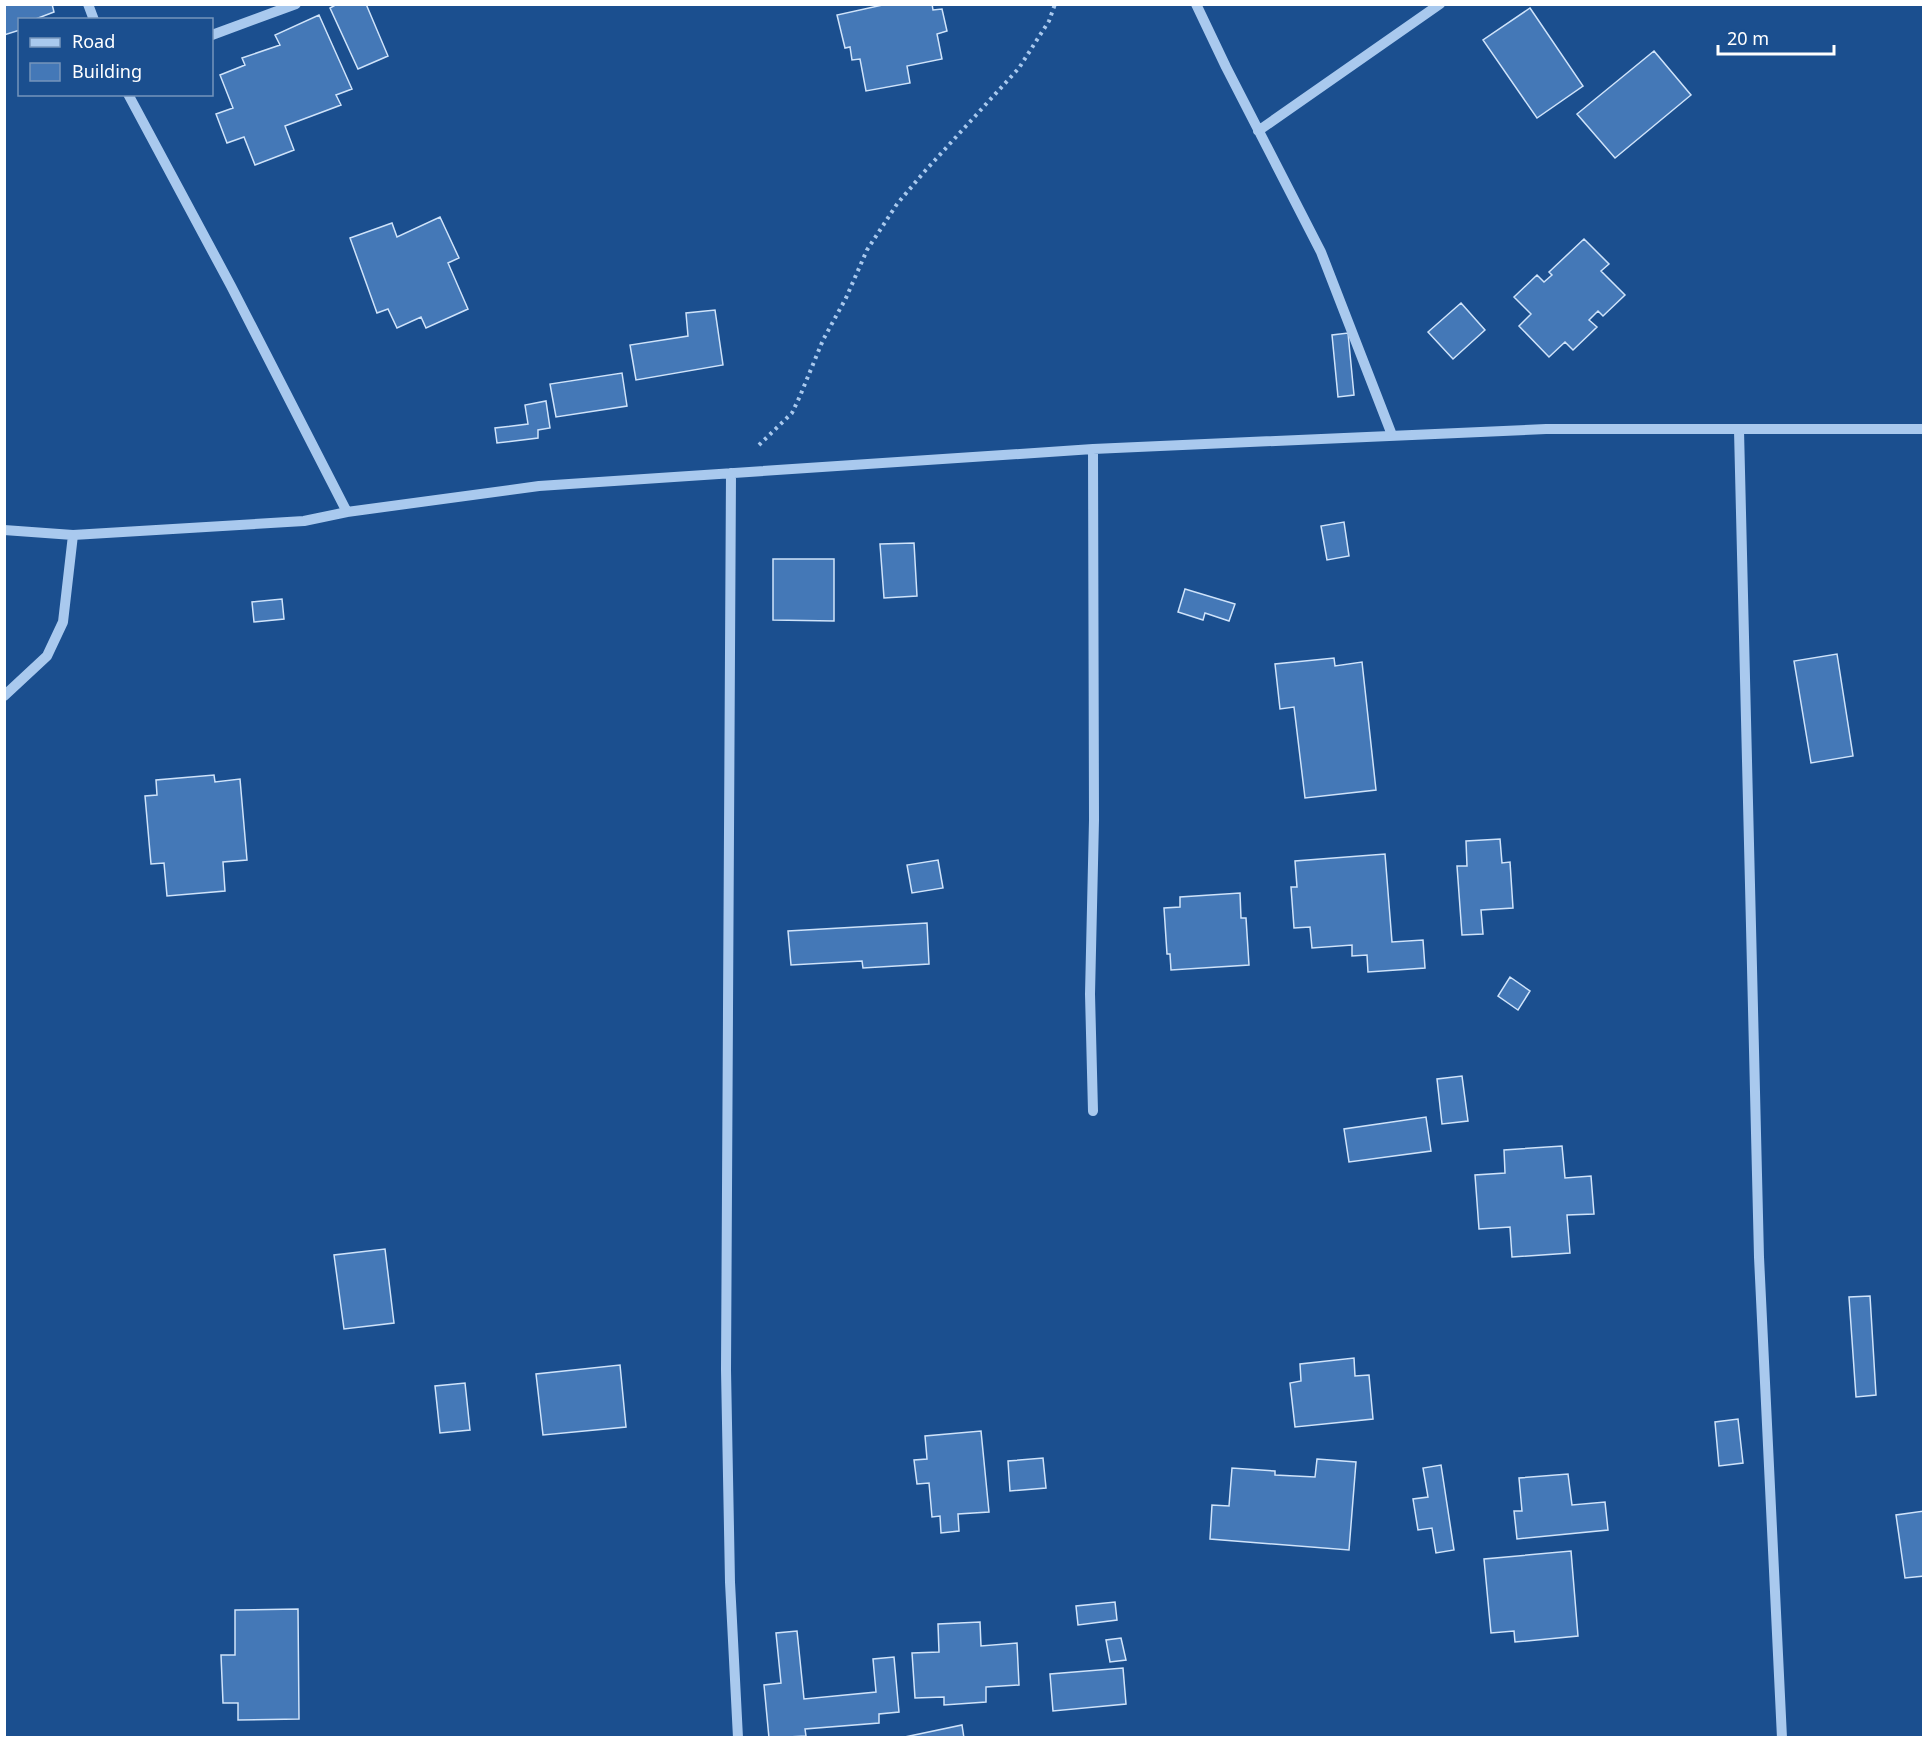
<svg xmlns="http://www.w3.org/2000/svg" width="1928" height="1742" font-family="'Noto Sans',sans-serif">
<rect width="100%" height="100%" fill="#1b4f8f"/>
<path fill="#4478b7" stroke="#cfe3fa" stroke-width="1.5" d="M4,4H52L54,12L33,20H20V30L4,35Z
M337,4H366L388,56L358,69L330,8Z
M887,4H932L933,10L942,9L947,31L937,34L942,59L907,66L910,83L866,91L860,59L852,60L850,47L845,48L837,15Z
M1530,8L1583,86L1537,118L1483,40Z
M319,15L352,89L336,95L341,105L285,126L294,150L255,165L244,137L227,143L216,114L233,108L220,75L245,65L242,58L280,45L275,35Z
M1654,51L1691,95L1615,158L1577,114Z
M440,217L459,258L448,263L468,309L426,328L421,317L397,328L388,309L377,313L350,238L392,223L397,237Z
M1584,239L1609,264L1601,271L1625,295L1603,316L1598,311L1589,320L1597,327L1573,350L1565,342L1549,357L1519,326L1531,314L1514,297L1537,275L1544,282L1552,275L1549,272Z
M1461,303L1485,330L1453,359L1428,332Z
M715,310L723,365L636,380L630,345L688,336L686,313Z
M1348,333L1354,395L1338,397L1332,335Z
M622,373L627,406L556,417L550,384Z
M546,401L550,428L538,430V438L497,443L495,428L528,424L525,405Z
M1344,522L1349,556L1327,560L1321,526Z
M914,543L917,596L884,598L880,544Z
M773,559H834V621L773,620Z
M1185,589L1235,604L1229,621L1205,613L1203,620L1178,612Z
M282,599L284,619L254,622L252,602Z
M1837,654L1853,756L1811,763L1794,661Z
M1334,658L1335,666L1362,662L1376,790L1305,798L1294,707L1280,709L1275,664Z
M214,775L215,782L240,779L247,860L223,862L225,891L167,896L164,863L151,864L145,796L157,795L156,780Z
M1500,839L1502,863L1510,862L1513,908L1481,910L1483,934L1462,935L1457,866H1467L1466,841Z
M1385,854L1392,942L1423,940L1425,968L1368,972L1367,955L1352,956V945L1312,948L1310,927L1294,928L1291,887H1297L1295,861Z
M938,860L943,888L912,893L907,865Z
M1240,893L1241,918H1246L1249,965L1171,970L1170,954H1167L1164,908L1180,907V897Z
M927,923L929,964L863,968L862,961L791,965L788,931Z
M1510,977L1530,991L1518,1010L1498,996Z
M1462,1076L1468,1121L1442,1124L1437,1079Z
M1426,1117L1431,1151L1349,1162L1344,1129Z
M1562,1146L1565,1178L1591,1176L1594,1214L1567,1215L1570,1253L1512,1257L1510,1227L1479,1229L1475,1175L1505,1173L1504,1150Z
M385,1249L394,1323L344,1329L334,1255Z
M1870,1296L1876,1395L1856,1397L1849,1297Z
M1354,1358L1355,1376L1369,1375L1373,1419L1295,1427L1290,1383L1301,1381L1300,1364Z
M620,1365L626,1427L543,1435L536,1374Z
M465,1383L470,1430L440,1433L435,1386Z
M1738,1419L1743,1463L1719,1466L1715,1422Z
M981,1431L989,1512L958,1514L959,1531L941,1533L940,1516L932,1517L929,1483L917,1484L914,1460L927,1459L925,1436Z
M1043,1458L1046,1488L1010,1491L1008,1461Z
M1317,1459L1356,1462L1349,1550L1210,1539L1212,1505L1229,1506L1232,1468L1275,1471V1475L1315,1477Z
M1441,1465L1454,1550L1436,1553L1432,1528L1418,1530L1413,1499L1428,1497L1423,1468Z
M1568,1474L1572,1505L1605,1502L1608,1530L1517,1539L1514,1511H1522L1519,1478Z
M1924,1511V1576L1905,1578L1896,1515Z
M1571,1551L1578,1636L1515,1642L1514,1631L1491,1633L1484,1559Z
M1115,1602L1117,1620L1078,1625L1076,1606Z
M298,1609L299,1719L238,1720V1703H223L221,1655H235V1610Z
M980,1622L981,1646L1017,1643L1019,1685L986,1687V1702L944,1705V1697L915,1698L912,1653L939,1652L938,1624Z
M797,1631L804,1699L876,1692L873,1659L894,1657L899,1712L879,1714V1723L805,1729L806,1736L769,1738L764,1685L781,1683L776,1633Z
M1121,1638L1126,1660L1110,1662L1106,1640Z
M1123,1668L1126,1704L1053,1711L1050,1674Z
M962,1725L964,1738H900Z"/>
<g fill="none" stroke-linecap="round" stroke-linejoin="round">
<path stroke="#a9c9ee" stroke-width="4" stroke-dasharray="3 4.5" stroke-linecap="butt" d="M759,445L792,413L800,396L823,340L846,298L867,250L897,204L925,171L1019,68L1049,21L1055,4"/>
<path stroke="#a9c9ee" stroke-width="10" d="M88,4L94,20
M1196,4L1226,67L1321,252L1392,435
M212,35L296,4
M128,94L231,286L347,512
M1258,131L1440,4
M1739,430L1759,1257L1782,1738
M1093,449L1094,820L1090,994L1093,1111
M731,473L726,1370L730,1582L738,1738
M4,530L73,535L304,521L347,512L539,486L1093,449L1546,429H1924
M4,696L47,656L63,622L73,535"/>
</g>
<rect width="1928" height="1742" fill="none" stroke="#ffffff" stroke-width="12"/>
<rect x="18" y="18" width="195" height="78" fill="#1b4f8f" stroke="#7695bc" stroke-width="1.5"/>
<rect x="30" y="38" width="30" height="9" fill="#a9c9ee" stroke="#7695bc" stroke-width="1.5"/>
<text x="72" y="48" font-size="18" fill="#ffffff">Road</text>
<rect x="30" y="63" width="30" height="18" fill="#4478b7" stroke="#7695bc" stroke-width="1.5"/>
<text x="72" y="78" font-size="18" fill="#ffffff">Building</text>
<path d="M1718 45v9h116v-9" fill="none" stroke="#ffffff" stroke-width="3"/>
<text x="1727" y="45" font-size="18" fill="#ffffff" stroke="#1b4f8f" stroke-width="4.5" paint-order="stroke">20 m</text>
</svg>
